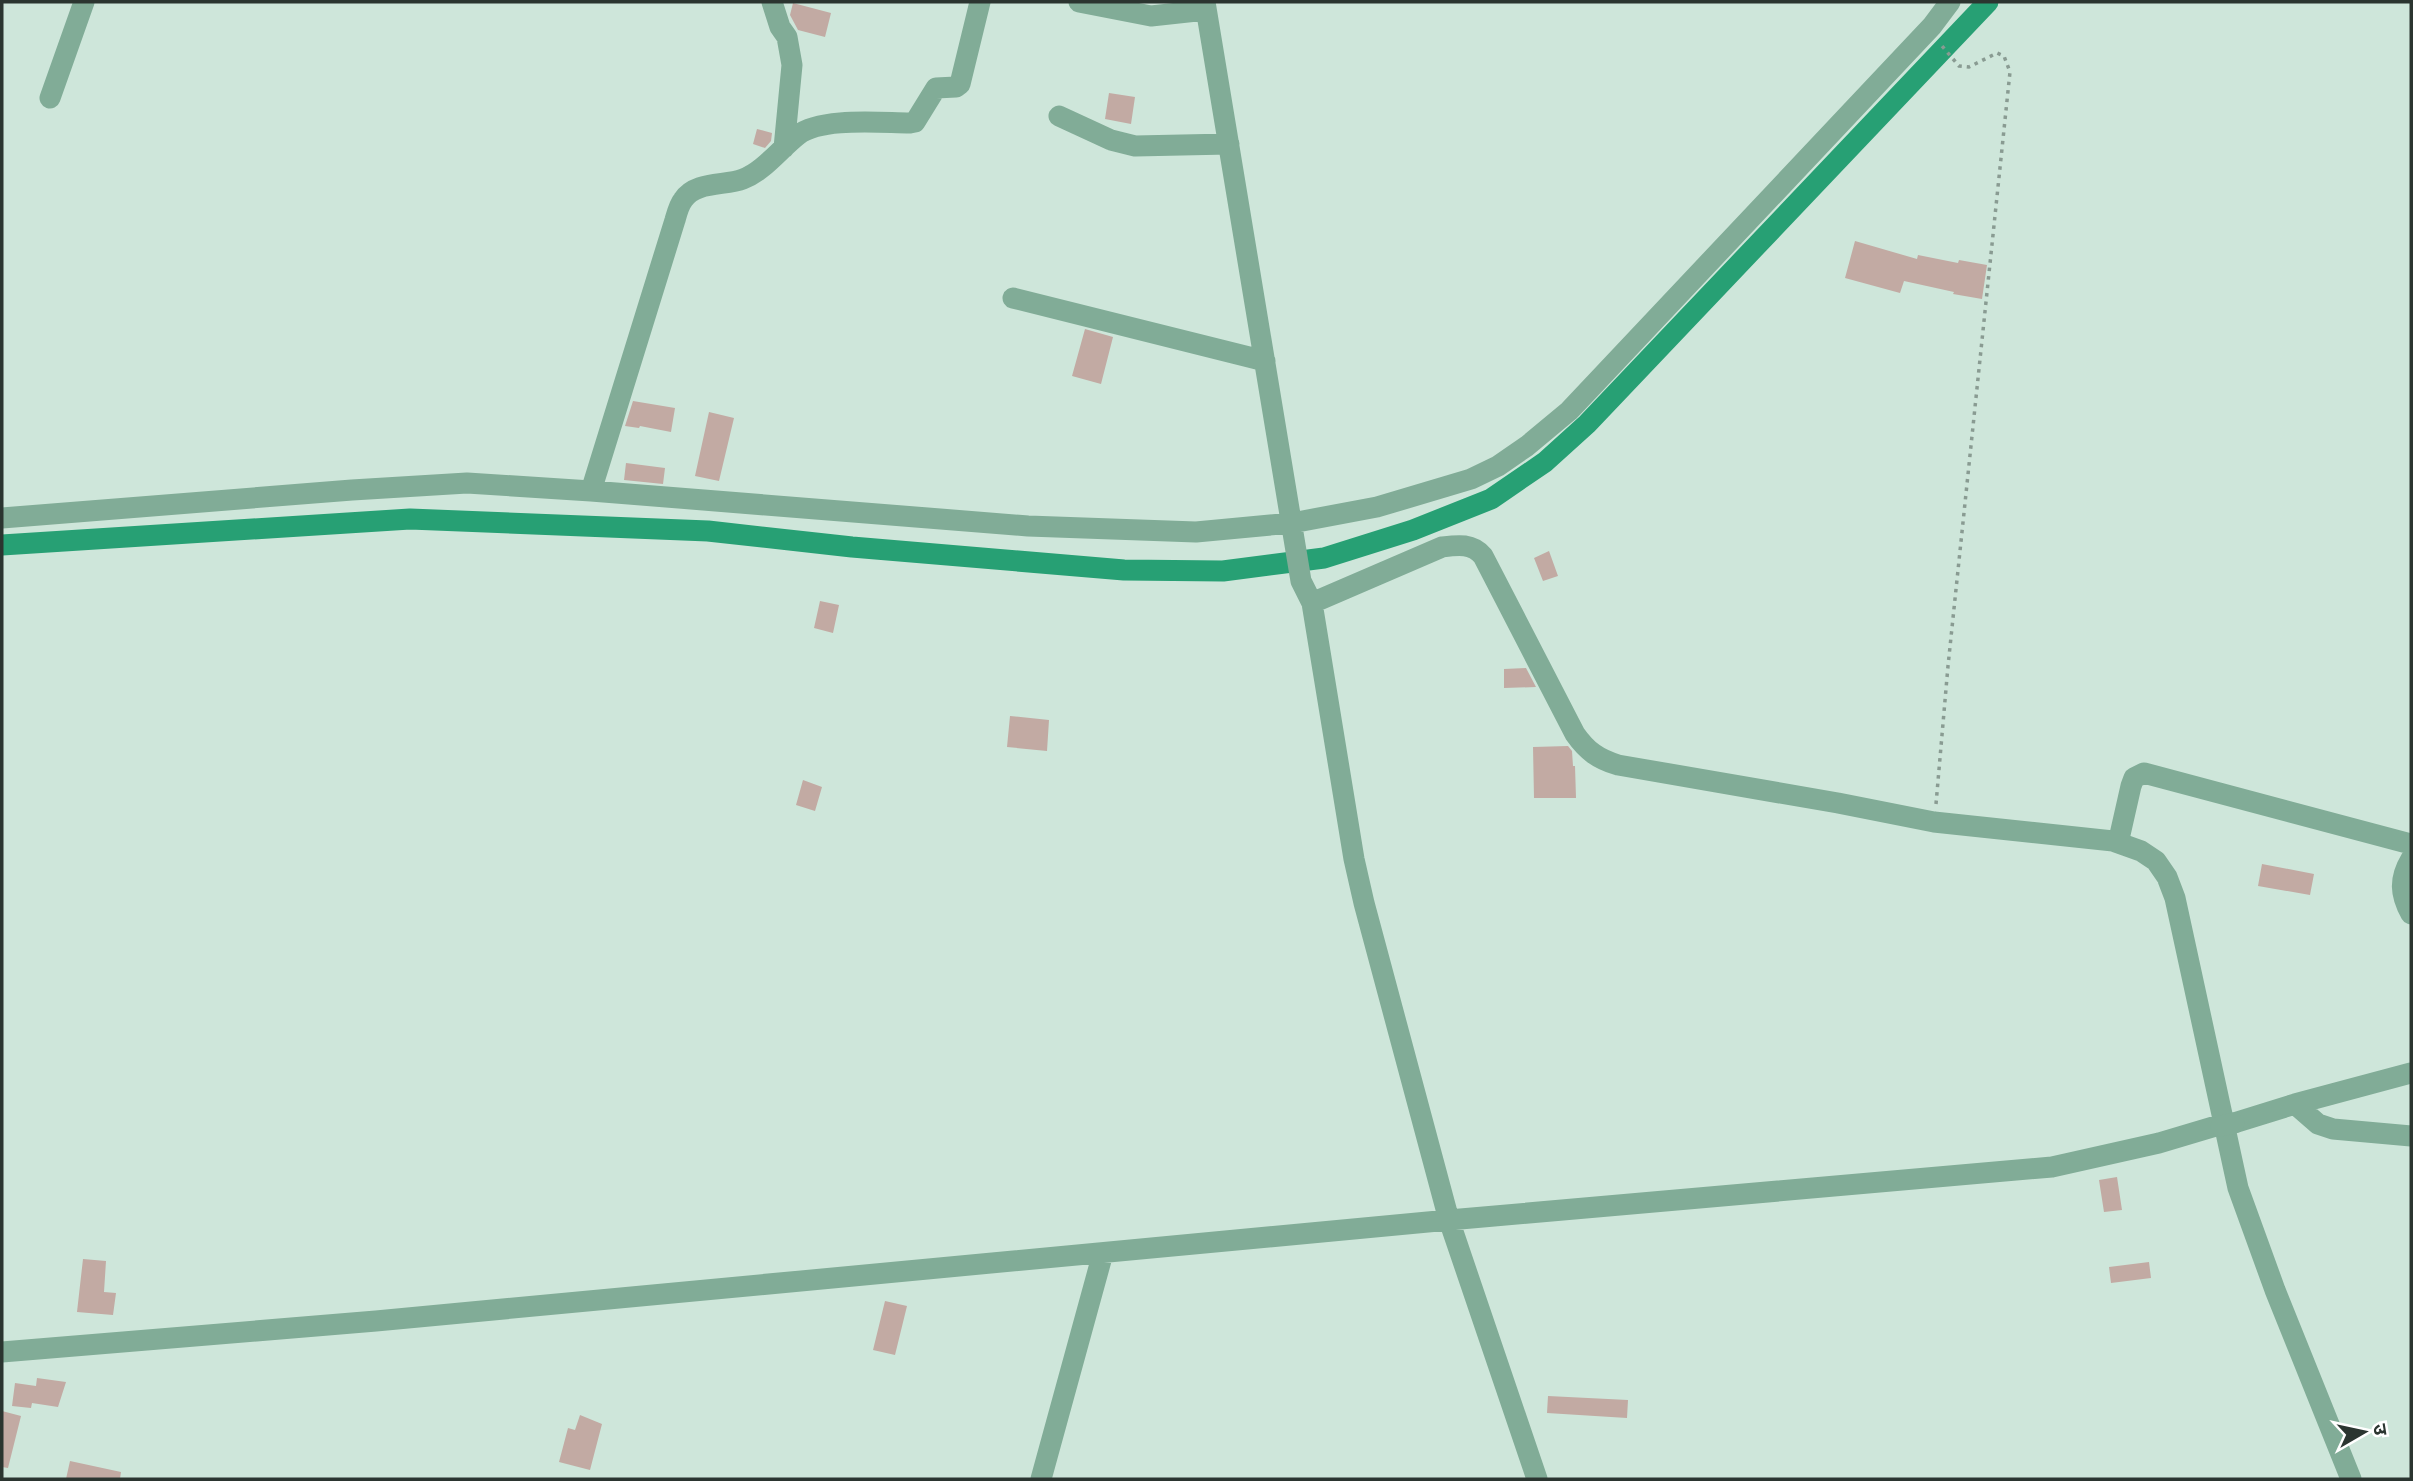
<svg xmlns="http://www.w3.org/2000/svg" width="2413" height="1481" font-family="Merriweather,'Noto Sans Devanagari',serif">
<rect width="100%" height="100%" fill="#cee6da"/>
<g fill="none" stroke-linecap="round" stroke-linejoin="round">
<path stroke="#27a074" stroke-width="21" d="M2,545L410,519L708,531L852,547L1124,570L1223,571L1324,558L1413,530L1491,499L1545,462L1587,424L1988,2"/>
</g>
<path fill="#c2aaa3" d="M793,3L831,13L825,37L798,30L790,15Z
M1109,93L1135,97L1131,124L1105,119Z
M757,129L772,133L771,141L765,148L753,144Z
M1855,241L1917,259L1918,255L1958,263L1959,260L1987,265L1982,299L1953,294L1954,292L1904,281L1900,293L1845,278Z
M1085,329L1113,337L1101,384L1072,376Z
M633,401L675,408L671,432L640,426L639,428L625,426Z
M709,412L734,418L719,481L695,476Z
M626,463L665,468L663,484L624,480Z
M1549,551L1558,576L1543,581L1534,558Z
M820,601L839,605L833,633L814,628Z
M1526,668L1536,687L1504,688V669Z
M1010,716L1049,720L1047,751L1007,747Z
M1568,746L1572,751L1573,766H1575L1576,798H1534L1533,747Z
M803,780L822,787L815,811L796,805Z
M2262,864L2314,874L2310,895L2258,886Z
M2117,1177L2122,1210L2104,1212L2099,1180Z
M83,1259L106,1261L104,1292L116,1293L113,1315L77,1312Z
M2149,1262L2151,1278L2111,1283L2109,1267Z
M885,1301L907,1306L895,1355L873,1350Z
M37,1378L66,1382L58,1407L32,1403L31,1408L12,1406L15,1383L36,1386Z
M1548,1396L1628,1400L1627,1418L1547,1413Z
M2,1411L21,1416L8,1468L2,1467Z
M580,1415L602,1424L590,1470L559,1462L568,1428L575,1430Z
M70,1461L121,1472L120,1479H66Z"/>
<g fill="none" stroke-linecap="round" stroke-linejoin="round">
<path stroke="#899b92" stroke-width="3.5" stroke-dasharray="3.5 5" stroke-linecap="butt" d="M1936,804L1948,666L2010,72L2004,56L1997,53L1969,67L1959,66L1942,46"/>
<path stroke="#81ac97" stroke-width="21" d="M772,2L780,27L787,37L792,65L784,148
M1079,2L1151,16L1206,10
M1205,2L1301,581L1312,603L1354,859L1364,903L1449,1220L1537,1479
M50,98L84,2
M1059,116L1111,140L1135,146L1229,144
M1013,298L1265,361
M591,491L675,220C677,213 679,205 683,200C695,181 725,186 743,179C764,171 780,149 798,135C821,117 881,123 910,123L915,122L936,88L956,87L960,84L980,2
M2,518L352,490L467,483L591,491L1028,526L1196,532L1292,523L1377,507L1471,479L1498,466L1527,446L1569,411L1932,26L1950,2
M1312,603L1442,547C1458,545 1472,543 1483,556L1575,734C1587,751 1598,759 1618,765L1838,803L1934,822L2113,841L2141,851L2156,861L2167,877L2175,898L2238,1188L2275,1290L2351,1479
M2124,845L2119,839L2131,786L2134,778L2144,773L2411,844
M2411,859C2399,879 2400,894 2411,914
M2295,1104L2318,1124L2333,1129L2411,1136
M2234,1123L2295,1104L2411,1073
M2,1352L376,1321L1449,1220L2052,1167L2159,1143L2226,1123L2221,1126
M1041,1479L1103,1253"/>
<path stroke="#81ac97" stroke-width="21" d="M2221,1126L2234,1123"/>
</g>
<rect width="2413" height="1481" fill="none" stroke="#2b3530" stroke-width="7"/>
<g transform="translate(2364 1432) rotate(81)" stroke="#ffffff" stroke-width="5" paint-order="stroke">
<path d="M0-5L12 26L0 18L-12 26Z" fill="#2b3530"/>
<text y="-10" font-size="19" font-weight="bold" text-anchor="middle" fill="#2b3530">उ</text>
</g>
</svg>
